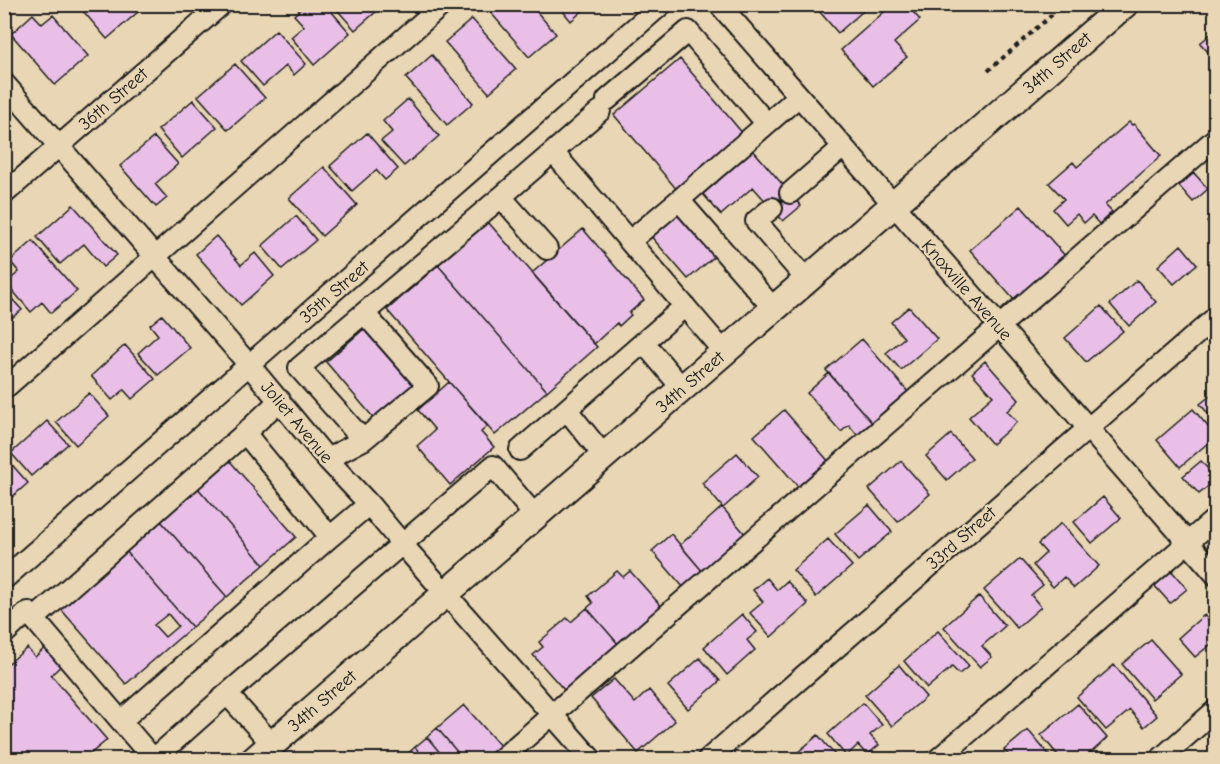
<svg xmlns="http://www.w3.org/2000/svg" width="1220" height="764" font-family="'Comic Neue',sans-serif">
<rect width="100%" height="100%" fill="#e9d6b4"/>
<filter id="ink" filterUnits="userSpaceOnUse"><feTurbulence type="fractalNoise" baseFrequency=".0167" numOctaves="2"/><feDisplacementMap in="SourceGraphic" scale="12" xChannelSelector="R" yChannelSelector="G"/><feConvolveMatrix kernelMatrix="1 2 1 2 8 2 1 2 1" color-interpolation-filters="sRGB"/></filter>
<g filter="url(#ink)">
<path fill="#e9bfe7" stroke="#1c1c1c" stroke-width="1.5" fill-rule="evenodd" d="M77,4H147L107,39Z
M306,4H325L350,33L314,65L291,37L304,26L294,15Z
M332,4H385L355,30Z
M487,4H530L556,34L529,57L485,6Z
M557,4H590L571,21Z
M827,4H871L838,33L819,11Z
M893,4H906L920,20L894,43L907,57L873,86L841,50Z
M941,4H959L949,13Z
M33,14L42,24L53,15L88,56L55,85L11,34Z
M472,19L516,69L489,93L445,42Z
M276,30L306,64L294,75L286,66L263,86L241,61Z
M1216,30V61L1200,43Z
M432,55L473,103L447,125L406,78Z
M680,59L744,135L678,191L614,115Z
M235,64L265,98L228,130L198,96Z
M408,99L439,136L404,166L381,141L392,132L383,121Z
M193,100L217,127L182,158L158,130Z
M1129,122L1132,125L1134,124L1161,156L1105,205L1112,212L1099,224L1092,216L1084,223L1077,214L1066,224L1053,209L1064,199L1049,183L1073,162L1077,167Z
M367,133L398,169L385,180L376,170L352,191L330,166Z
M154,137L178,164L155,184L167,198L156,207L120,166Z
M753,150L801,206L783,221L753,187L721,215L703,194Z
M324,167L357,205L322,236L289,198Z
M1194,173L1208,189L1193,202L1179,186Z
M73,205L117,255L103,267L84,244L60,264L37,237Z
M1021,206L1067,258L1016,302L970,250Z
M675,211L715,256L688,279L649,234Z
M1216,214V231L1207,222Z
M296,216L316,240L282,269L262,246Z
M488,222L597,347L547,391L438,265Z
M583,229L644,300L629,313L631,315L619,326L617,323L594,344L532,273Z
M216,236L241,265L255,253L274,276L241,305L196,254Z
M33,241L77,291L51,313L42,302L31,312L6,283L19,272L10,261Z
M1181,245L1197,264L1174,284L1158,266Z
M438,265L547,391L495,435L387,310Z
M1137,280L1156,302L1129,326L1110,304Z
M4,290L22,310L4,324Z
M1101,306L1123,331L1086,362L1065,338Z
M909,307L937,339L901,370L886,353L904,338L891,322Z
M162,315L190,348L158,375L138,353L158,335L150,325Z
M365,328L418,389L378,423L326,362Z
M862,339L909,393L873,424L826,370Z
M125,345L155,379L132,399L124,390L112,400L91,376Z
M985,361L1019,400L1007,411L1017,422L992,444L969,417L993,396L972,373Z
M829,373L873,424L858,436L849,425L841,432L807,393Z
M449,382L488,426L481,432L494,447L450,485L417,446L435,430L418,410Z
M1216,391V423L1200,404Z
M89,393L109,416L76,445L56,422Z
M1193,409L1216,436L1180,467L1157,440Z
M784,410L830,463L800,489L754,436Z
M47,421L68,444L31,476L11,453Z
M951,434L972,458L947,480L926,456Z
M737,453L758,477L723,508L702,483Z
M7,459L28,483L4,504V461Z
M229,460L296,537L264,565L197,487Z
M901,461L930,494L898,522L869,489Z
M1201,461L1216,478V480L1199,494L1183,476Z
M197,487L264,565L227,597L160,520Z
M1103,497L1121,518L1092,543L1074,522Z
M869,505L892,532L858,561L835,534Z
M722,507L746,535L703,572L680,545Z
M160,520L227,597L192,627L125,550Z
M1061,523L1099,566L1074,588L1064,577L1053,587L1033,565L1046,553L1038,544Z
M671,534L703,572L684,588L652,551Z
M828,539L852,566L816,597L793,570Z
M125,550L192,627L126,684L59,607ZM168,614L178,626L165,637L154,625Z
M1020,559L1043,585L1031,595L1041,607L1017,628L984,590Z
M1170,569L1187,589L1170,603L1153,584Z
M617,571L623,577L630,571L662,607L619,645L587,608L593,603L588,596Z
M767,578L777,590L787,581L808,604L771,637L750,613L763,602L753,590Z
M979,596L1005,626L982,646L992,657L980,667L944,627Z
M587,608L619,645L565,691L533,655L543,647L539,642L567,618L571,622Z
M742,614L757,632L747,640L755,650L727,675L704,647Z
M1204,615L1216,628V640L1195,657L1178,638Z
M938,631L969,666L959,674L952,667L927,688L904,661Z
M1151,640L1181,674L1152,699L1122,664Z
M47,646L63,664L51,675L107,740L89,755L91,758L90,760H4V667L27,648L35,657Z
M700,658L720,681L688,709L668,686Z
M899,665L926,697L892,726L865,695Z
M1114,665L1157,716L1144,727L1130,710L1106,730L1077,697Z
M614,679L635,703L649,690L675,721L638,753L591,698Z
M863,703L882,725L870,735L879,745L867,755L858,745L846,756L828,734Z
M1078,704L1107,738L1083,760H1062L1041,735Z
M464,705L502,748L489,760H464L437,728Z
M437,728L464,760H446L427,737Z
M1028,730L1053,760H1013L1004,750Z
M818,735L839,760H789Z
M427,737L446,760H426L415,747Z
M415,747L426,760H401Z"/>
<g fill="none" stroke-linecap="round" stroke-linejoin="round">
<defs>
<path id="minor" d="M719,4L1216,575
M4,83L250,366L327,459L369,504L403,545L592,760
M607,100L688,31L767,124
M553,152L600,111
M790,193L843,147
M4,194L222,4
M679,200L799,96
M772,208L756,221L807,280
M630,241L679,200L774,309
M547,249L501,197L553,152L724,352
M644,343L682,388
M4,389L443,4
M280,400L245,433L330,537L369,504
M567,410L604,456
M363,440L299,368L501,197
M520,450L685,306
M327,459L363,440L428,386L364,313
M4,579L662,4
M34,619L245,433
M4,634L28,612L154,760
M227,694L272,744
M121,721L330,537
M154,759L227,694L493,466L535,516
M500,760L1216,138
M707,760L1216,317
M937,760L1216,518
M1159,760L1216,710"/>
<path id="major" d="M254,760L1125,4"/>
</defs>
<use href="#minor" stroke="#1c1c1c" stroke-width="24"/>
<use href="#major" stroke="#1c1c1c" stroke-width="30"/>
<path stroke="#1c1c1c" stroke-width="4" stroke-dasharray="4.5 4.5" stroke-linecap="butt" d="M988,71L1064,4"/>
<use href="#minor" stroke="#e9d6b4" stroke-width="20"/>
<use href="#major" stroke="#e9d6b4" stroke-width="26"/>
</g>
</g>
<g text-anchor="middle" stroke-width="5" stroke-linejoin="round" paint-order="stroke">
<g font-size="18" fill="#1c1c1c" stroke="#e9d6b4">
<text transform="translate(1057 63) rotate(-41)" y="6">34th Street</text>
<text transform="translate(113 99) rotate(-41)" y="6">36th Street</text>
<text transform="translate(967 290) rotate(49)" y="6">Knoxville Avenue</text>
<text transform="translate(334 292) rotate(-41)" y="6">35th Street</text>
<text transform="translate(690 382) rotate(-41)" y="6">34th Street</text>
<text transform="translate(297 422) rotate(50)" y="6">Joliet Avenue</text>
<text transform="translate(961 538) rotate(-41)" y="6">33rd Street</text>
<text transform="translate(322 701) rotate(-41)" y="6">34th Street</text>
</g>
</g>
<rect width="1220" height="764" fill="none" stroke="#e9d6b4" stroke-width="24"/>
<rect x="12" y="12" width="1196" height="740" fill="none" stroke="#1c1c1c" stroke-width="2" filter="url(#ink)"/>
</svg>
